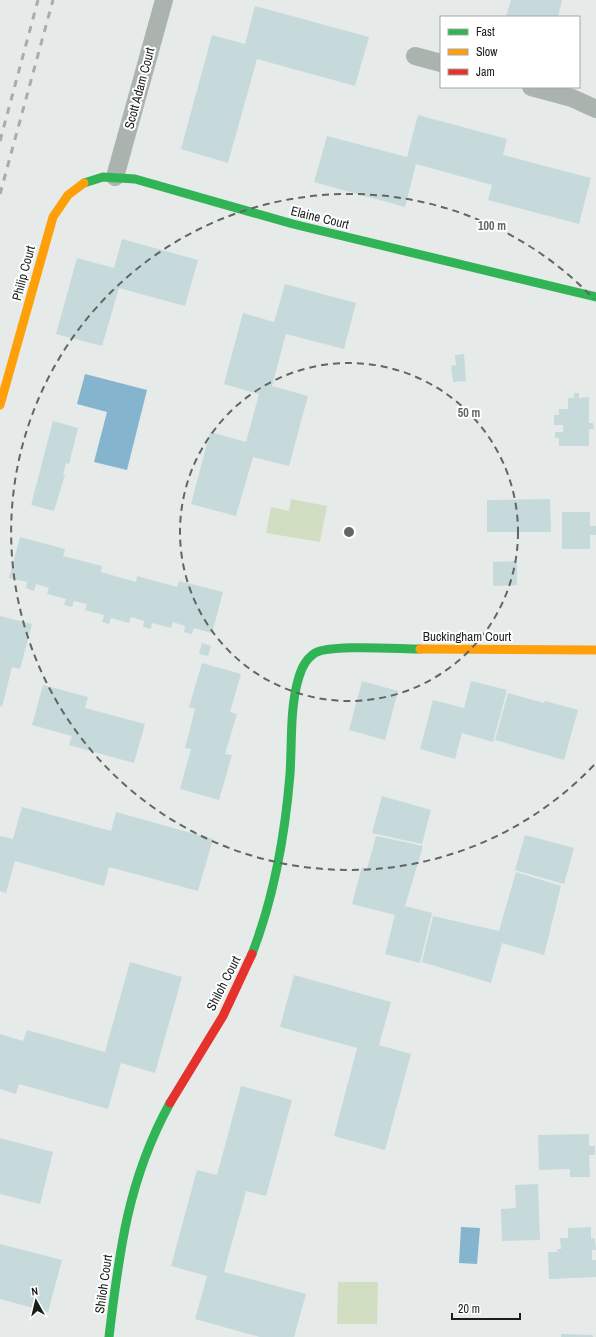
<svg xmlns="http://www.w3.org/2000/svg" width="596" height="1337" font-family="'Archivo Narrow',sans-serif">
<rect width="100%" height="100%" fill="#e6ebe9"/>
<path fill="#d1dec1" d="M291,499L327,506L320,542L266,533L271,507L289,511Z
M338,1282H378L377,1324H337Z"/>
<path fill="#85b4ce" d="M85,374L147,390L127,470L94,462L107,412L77,404Z
M461,1227L480,1228L477,1264L459,1263Z"/>
<path fill="#c6d9db" d="M511,0H562L558,17H506Z
M255,6L369,37L355,86L257,59L228,163L181,149L212,35L245,44Z
M418,115L507,139L503,155L591,178L579,224L488,200L492,185L416,164L405,207L314,182L327,136L407,157Z
M122,239L198,260L185,306L119,288L102,346L56,334L77,258L114,268Z
M285,284L356,303L344,349L286,334L272,386L308,396L289,466L253,457L236,516L191,504L210,432L246,442L259,394L224,384L243,313L274,322Z
M464,354L466,381L453,382L451,366L456,365L455,355Z
M574,393H579V398L589,397V423H593L594,429H589V446H559V438H555V432H563V425H554V415H559V409H568V398H574Z
M53,421L78,428L69,464L66,463L63,475H65L54,511L31,505Z
M550,499L551,532H487V500Z
M562,512H590V526H596V535H590V549H562Z
M20,537L65,549L63,556L102,566L101,572L136,582L137,576L177,587L179,581L223,592L212,633L194,628L192,634L184,632L185,626L173,622L171,628L152,623L151,629L143,627L144,621L131,617L129,623L111,618L109,624L102,622L104,615L85,610L87,604L74,601L72,607L64,605L66,599L47,594L49,588L36,584L34,591L26,588L27,582L9,578Z
M517,561V585L493,586V562Z
M0,616L32,624L20,669L12,667L2,707L0,706Z
M202,643L211,646L208,656L199,654Z
M202,663L241,674L230,712L237,714L225,754L232,755L219,800L180,789L191,749L185,748L195,709L189,707Z
M362,681L398,691L385,740L349,730Z
M471,681L507,690L493,742L462,733L455,759L420,749L433,700L464,708Z
M43,685L88,697L85,708L145,724L134,763L69,745L72,736L32,725Z
M508,693L544,703L545,701L578,710L564,760L495,740Z
M382,796L431,810L422,844L372,833Z
M22,807L111,831L116,812L213,839L198,891L109,867L104,886L15,861L6,893L0,891V836L13,839Z
M525,835L574,848L564,884L515,870Z
M376,836L423,846L405,906L432,913L420,963L385,954L395,915L352,904L362,867L367,869Z
M516,872L561,886L544,955L502,943L491,983L422,962L433,916L499,931Z
M130,962L182,977L155,1073L121,1063L108,1109L19,1084L16,1094L0,1089V1034L23,1041L27,1030L105,1052Z
M294,975L391,1002L379,1045L411,1054L385,1150L334,1136L357,1048L280,1027Z
M241,1086L292,1100L266,1196L246,1191L224,1272L306,1294L294,1337H260L195,1319L207,1276L171,1266L197,1170L217,1175Z
M589,1134V1146H595V1155H589L590,1177H570V1169L539,1170L538,1135Z
M0,1138L53,1152L40,1204L0,1194Z
M538,1184L540,1240L502,1241L501,1209L516,1208L515,1185Z
M591,1227V1239L595,1238L596,1250H592V1260H596V1277L549,1279L548,1252H557V1249H561L560,1238H568V1228Z
M0,1244L62,1260L48,1312L0,1299Z
M561,1334L593,1335V1337H561Z"/>
<g fill="none" stroke-linecap="round" stroke-linejoin="round">
<path stroke="#aab3ad" stroke-width="18" d="M415,56L441,63
M531,87L572,98L596,109
M115,177L164,0"/>
<path stroke="#30b455" stroke-width="9" d="M84,183L103,177L135,179L293,224L596,297
M252,954C274,897 285,836 290,774C292,744 290,713 297,684C300,672 304,660 315,653C330,644 398,649 420,649
M109,1337C119,1252 128,1179 170,1103"/>
<path stroke="#ff9f0a" stroke-width="9" d="M0,405L53,217L68,195L84,183
M420,649L596,650"/>
<path stroke="#e5322d" stroke-width="9" d="M170,1103L223,1016L252,954"/>
<path stroke="#a7ada9" stroke-width="3" stroke-dasharray="7 7" stroke-linecap="butt" d="M0,141L38,0
M0,194L53,0"/>
</g>
<g fill="none" stroke="#616564" stroke-width="2" stroke-dasharray="7 5">
<circle cx="349" cy="532" r="169"/>
<path d="M594 765A338 338 0 1 1 594 299"/>
</g>
<g text-anchor="middle" stroke-width="4" stroke-linejoin="round" paint-order="stroke">
<g font-size="13" fill="#1a1d1c" stroke="#fff">
<text transform="translate(139 88) rotate(-75)" y="5">Scott Adam Court</text>
<text transform="translate(320 217) rotate(14)" y="5">Elaine Court</text>
<text transform="translate(23 273) rotate(-75)" y="5">Philip Court</text>
<text x="467" y="641">Buckingham Court</text>
<text transform="translate(223 983) rotate(-63)" y="5">Shiloh Court</text>
<text transform="translate(103 1284) rotate(-82)" y="5">Shiloh Court</text>
</g>
</g>
<circle cx="349" cy="532" r="6" fill="#616564" stroke="#fff" stroke-width="2"/>
<g font-size="12" text-anchor="middle" font-weight="bold" fill="#616564" stroke="#fff" stroke-width="4" stroke-linejoin="round" paint-order="stroke">
<text x="492" y="230">100 m</text>
<text x="469" y="417">50 m</text>
</g>
<rect x="440" y="16" width="140" height="72" fill="#ffffff" stroke="#a3a5a4"/>
<rect x="448" y="29" width="20" height="6" fill="#30b455" stroke="#a3a5a4"/>
<text x="476" y="36" font-size="12" fill="#1a1d1c">Fast</text>
<rect x="448" y="49" width="20" height="6" fill="#ff9f0a" stroke="#a3a5a4"/>
<text x="476" y="56" font-size="12" fill="#1a1d1c">Slow</text>
<rect x="448" y="69" width="20" height="6" fill="#e5322d" stroke="#a3a5a4"/>
<text x="476" y="76" font-size="12" fill="#1a1d1c">Jam</text>
<g transform="translate(36 1301) rotate(352)" stroke="#ffffff" stroke-width="3" paint-order="stroke">
<path d="M0-3L7 15L0 10L-7 15Z" fill="#1a1d1c"/>
<text y="-6" font-size="11" font-weight="bold" text-anchor="middle" fill="#1a1d1c">N</text>
</g>
<path d="M452 1313v6h68v-6" fill="none" stroke="#1a1d1c" stroke-width="2"/>
<text x="458" y="1313" font-size="12" fill="#1a1d1c" stroke="#ffffff" stroke-width="3" paint-order="stroke">20 m</text>
</svg>
